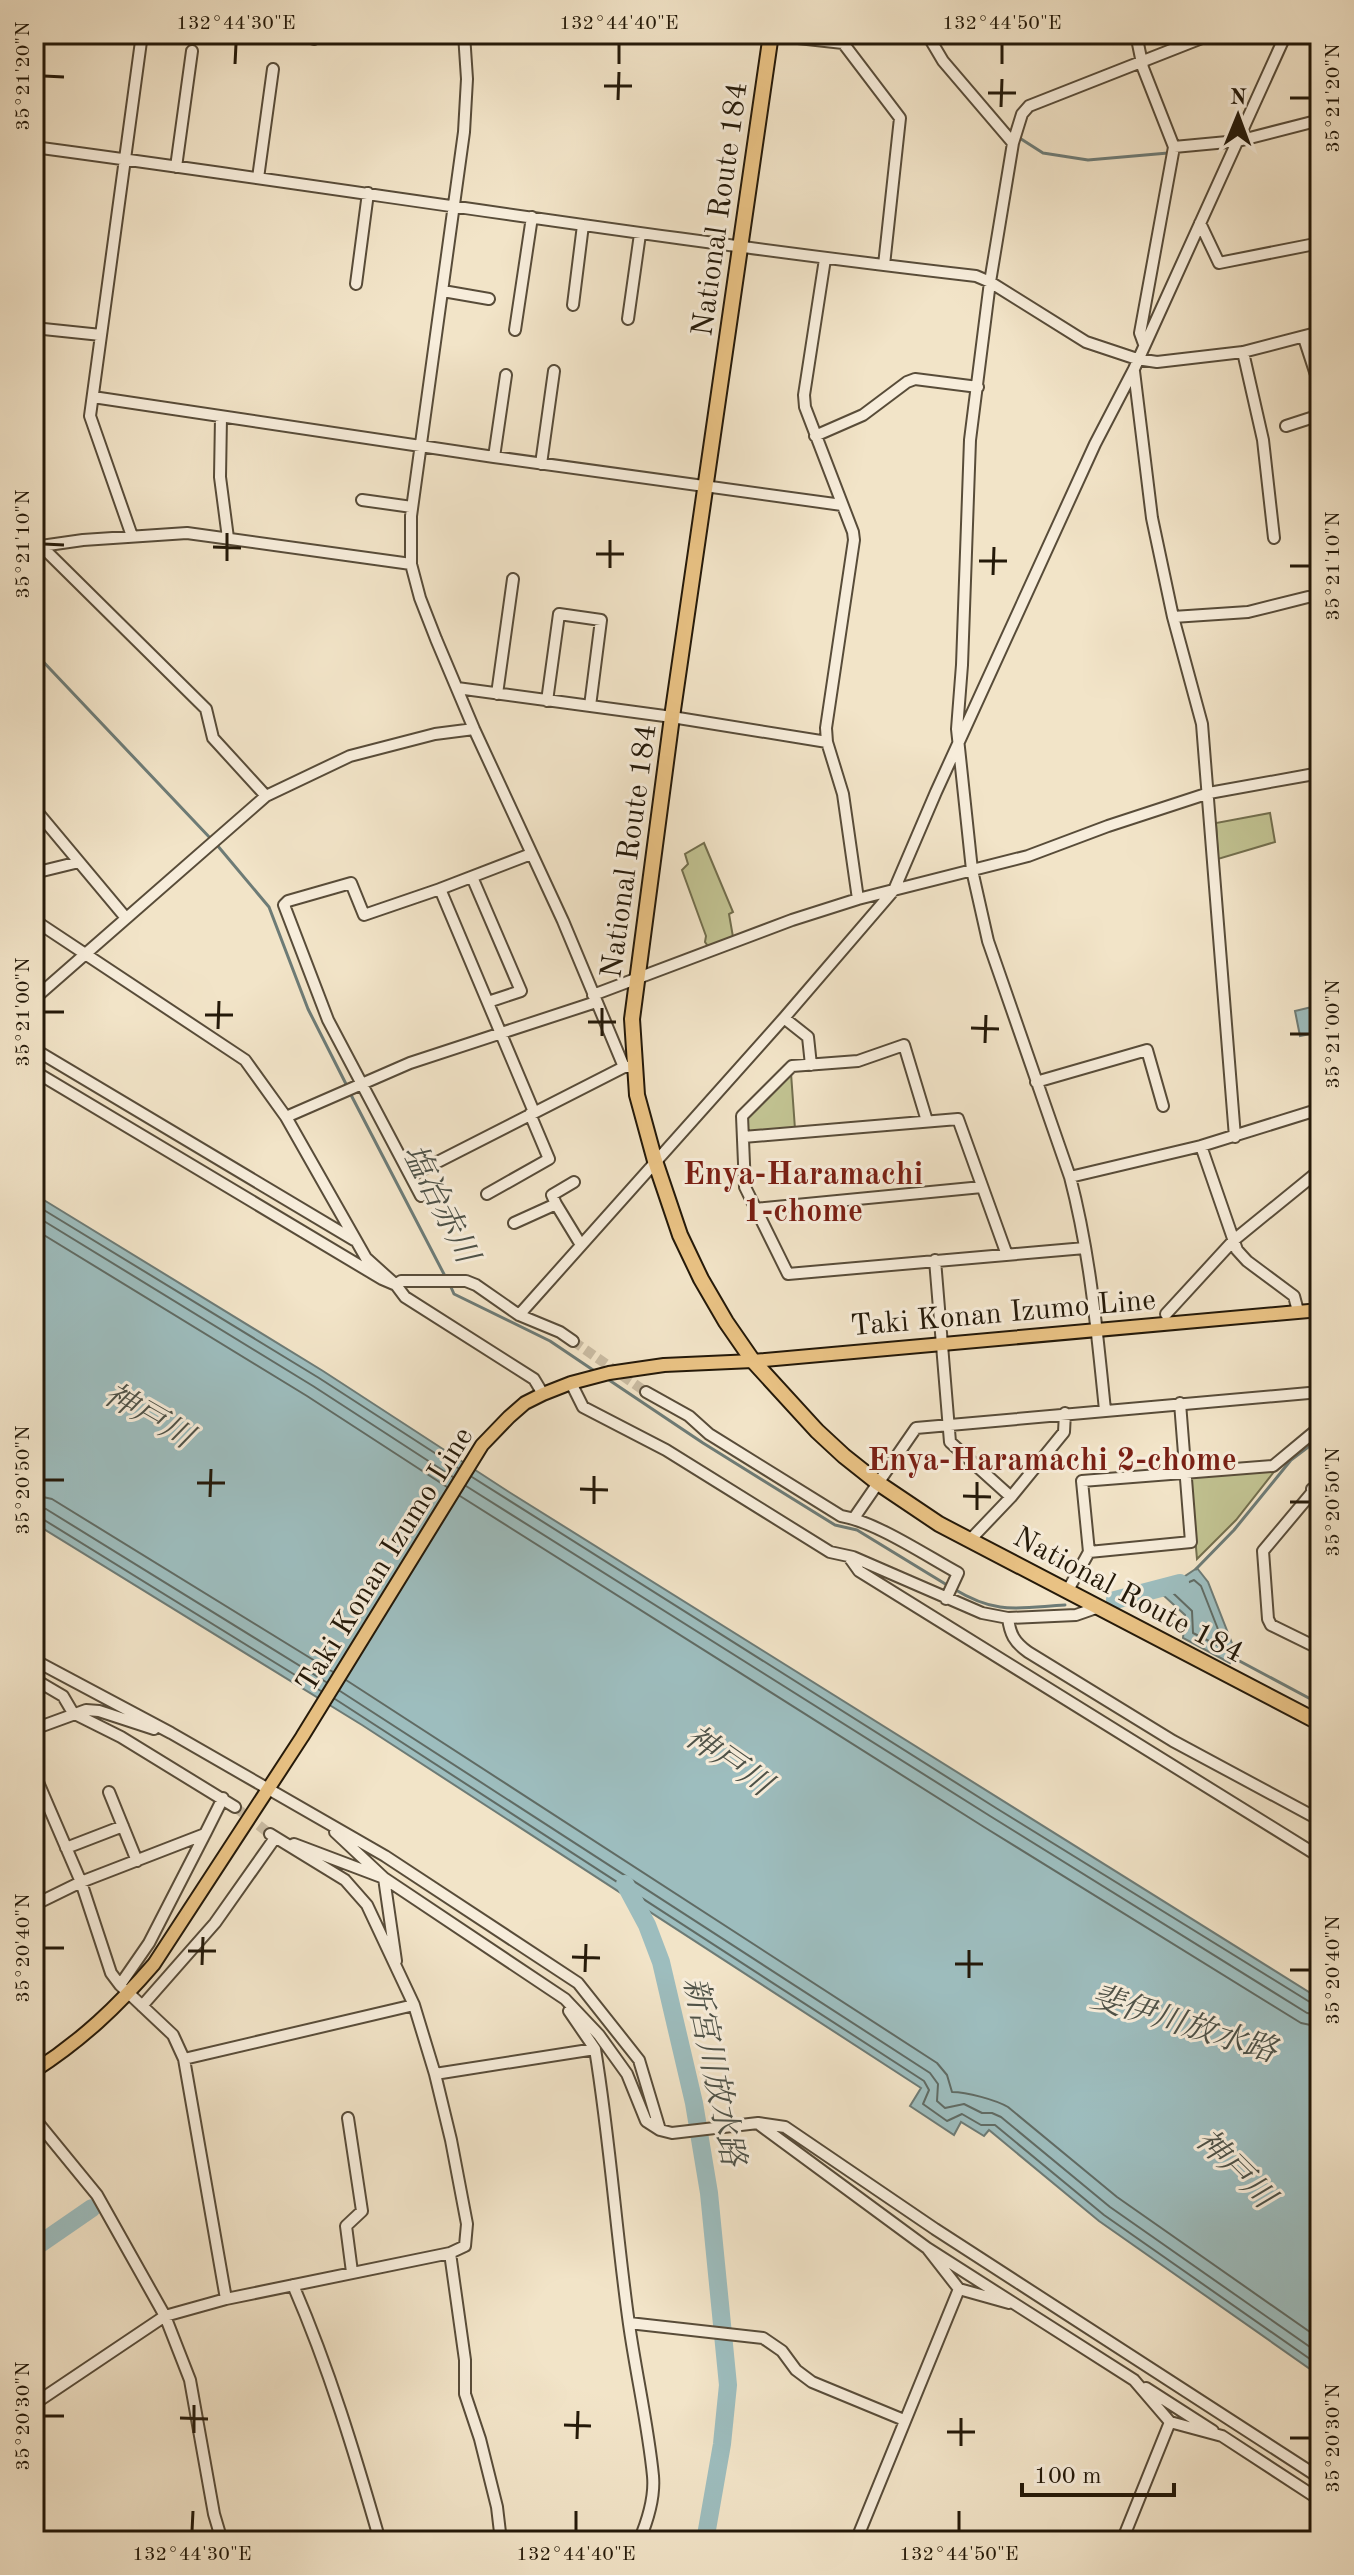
<svg xmlns="http://www.w3.org/2000/svg" width="1354" height="2575" font-family="'Old Standard TT','Noto Serif JP',serif">
<rect width="100%" height="100%" fill="#f2e4c8"/>
<filter id="stains"><feTurbulence type="fractalNoise" baseFrequency=".0025" numOctaves="4"/><feColorMatrix values="0 0 0 0 .2 0 0 0 0 .09 0 0 0 0 .02 0 0 0 .5 -.17"/></filter>
<radialGradient id="worn" r=".72"><stop offset=".6" stop-color="#630" stop-opacity="0"/><stop offset="1" stop-color="#630" stop-opacity=".3"/></radialGradient>
<path fill="#c1c291" stroke="#726e4d" stroke-width="2" d="M1270,813L1275,842L1218,859L1216,823Z
M704,843L733,912L729,914L733,937L710,949L705,942L706,936L682,870L688,864L685,854Z
M791,1073L795,1129L750,1133L746,1130L745,1116Z
M1277,1468L1236,1520L1197,1559L1190,1479L1193,1476Z"/>
<path fill="#9dbdbe" stroke="#6d7b76" stroke-width="2" d="M1320,1005V1032L1300,1036L1295,1011Z
M34,1194L323,1371L509,1492L1320,1999V2173L1317,2179L1320,2187V2376L1099,2221L989,2130L984,2136L961,2122L954,2135L910,2106L921,2088L362,1725L34,1523Z
M1197,1568L1208,1582L1235,1651L1230,1663L1183,1638L1185,1615L1163,1595L1158,1585L1182,1578Z"/>
<g fill="none" stroke-linecap="round" stroke-linejoin="round">
<path stroke="#606b64" stroke-width="2" d="M34,1204L319,1378L458,1468
M34,1215L313,1386L453,1477
M34,1229L307,1396L447,1487
M472,1477L996,1808L1313,2004L1320,2005
M466,1486L990,1816L1307,2013L1320,2015
M34,1495L52,1499L333,1672
M460,1496L984,1827L1301,2023L1320,2027
M34,1507L46,1509L326,1682
M34,1517L41,1518L321,1691
M1194,1580L1201,1586L1223,1642L1221,1647L1193,1633L1192,1611L1173,1593L1175,1588Z
M346,1680L937,2063L947,2075L952,2092C967,2092 996,2100 1008,2107L1117,2197L1320,2339
M340,1691L930,2073L938,2084L937,2101L945,2108L964,2104L982,2113H992L1001,2117L1110,2207L1320,2354
M335,1699L924,2081L929,2090L923,2104L947,2121L962,2114L981,2125H995L1104,2215L1320,2366"/>
<path stroke="#6d7b76" stroke-width="3" d="M1018,137L1043,153L1088,160L1168,153
M34,652L212,840
M217,845L269,907L308,1009L347,1086
M350,1093L446,1278
M450,1285L454,1294L550,1341L596,1372
M606,1378L703,1443L835,1525L857,1530L947,1585
M1196,1569L1234,1530L1291,1460L1320,1438
M954,1589C997,1615 1017,1608 1065,1605
M1232,1657L1320,1704"/>
<path stroke="#9dbdbe" stroke-width="18" d="M1115,1600L1180,1583
M625,1884L647,1925L661,1962L694,2103L709,2193L728,2385L722,2444L705,2541
M34,2248L92,2208"/>
<path stroke="#c9bba2" stroke-width="10" stroke-dasharray="10 5" stroke-linecap="butt" d="M573,1341L646,1392
M235,1807L270,1834"/>
<defs>
<path id="minor" d="M464,34L467,79L464,132L411,516V564L420,598L436,639L474,729L563,921L624,1067H633
M927,34L943,61L1013,143
M1136,34L1143,68L1174,147L1140,333L1144,344
M771,35L843,43L900,118L884,265
M314,39L315,34
M34,147C348,189 661,240 976,276L990,282L1086,342L1137,359L1157,362L1243,352L1320,332
M1174,147L1238,141L1320,120
M176,167L192,51
M258,178L273,69
M1200,223L1219,263L1320,243
M356,284L368,193
M443,291L489,299
M573,305L583,225
M628,319L640,234
M34,328L101,335
M515,330L532,217
M1304,338L1320,387
M1243,352L1263,440L1274,538
M1134,371L1152,518L1173,617L1202,724L1235,1137
M93,397L494,457L842,505
M221,417L220,477L228,538
M1286,426L1320,415
M815,436L863,415L907,382L915,379L978,387
M494,457L506,375
M541,464L554,371
M362,500L412,507
M132,536L90,416L142,34
M34,539L206,709L213,738L266,796
M34,547L83,540L187,533L411,564
M1173,617L1248,612L1308,597H1320
M457,688L672,717L827,742L826,728L854,540L853,532L805,407L804,395L825,259
M497,694L513,579
M547,701L559,614L601,620L590,706
M827,742L843,794L858,899
M34,808L126,918
M531,854L440,889L534,1112
M34,873L79,862
M472,877L521,991L488,1002
M34,920L245,1060L286,1117L366,1258L396,1285L405,1297L534,1379L543,1394
M593,995L792,920L858,899L1028,856L1108,826L1209,793L1320,773
M34,999L266,796L350,756L435,734L474,729
M784,1018L808,1037L811,1065
M34,1049L354,1240
M34,1071L382,1279L396,1285L401,1281H466L476,1285L519,1315L560,1332L573,1341
M1036,1082L1147,1050L1163,1106
M286,1117L410,1063L596,1002
M927,1121L904,1045L858,1061L792,1066L742,1116L745,1187L788,1274L1085,1248
M743,1137L958,1119L1007,1255
M1201,1146L1237,1250L1247,1261L1294,1296L1298,1311
M412,1175L624,1067
M1070,1177L1201,1146L1320,1109
M487,1194L549,1159L530,1114
M421,1196L328,1020L284,905L288,901L351,883L364,915L440,889
M556,1204L552,1195L574,1182
M755,1209L982,1187
M514,1223L556,1204L581,1245
M935,1260L950,1442L1011,1497
M1166,1314L1234,1240L1320,1170
M519,1315L784,1018L894,890L936,792L1095,444L1134,369L1286,34
M571,1383L583,1407L666,1450L830,1552L853,1557L982,1613L1008,1618L1076,1615L1099,1607
M646,1392L689,1416L709,1434L841,1516C876,1522 925,1555 958,1573L946,1599
M1105,1410C1097,1331 1090,1253 1070,1177L988,941L972,870L957,729L962,665L970,440L990,282L1013,143L1022,114L1029,106L1212,34
M1320,1483L1263,1551L1268,1619L1271,1625L1320,1649
M1312,1489L1316,1503L1320,1549
M854,1518L916,1428L1320,1392
M970,1540L1011,1497L1064,1432L1065,1413
M1089,1552L1191,1542L1180,1403
M849,1557L859,1571L1320,1857
M1068,1590L1089,1552L1082,1481L1273,1466L1320,1427
M1008,1618C1010,1634 1014,1642 1028,1652L1173,1741L1320,1820
M34,1660L171,1733L385,1856L578,1983L639,2060L660,2130L672,2133L758,2123L785,2127L935,2229L1320,2478
M34,1679L63,1696L73,1713L121,1737L235,1807
M34,1729L86,1710L99,1711L154,1729
M34,1773L81,1882L111,1973L120,1985L173,2035L184,2059L226,2299
M109,1792L137,1861
M335,1832L384,1878L565,1999L599,2035L627,2074L646,2121L660,2130
M294,1844L384,1878L396,1961
M66,1848L123,1826
M34,1905L81,1882L205,1834L223,1798
M120,1985L149,1943L205,1834
M142,2006L215,1923L275,1838
M569,2011L595,2049
M184,2059L414,2005
M435,2074L595,2049C610,2140 616,2232 629,2324C636,2374 648,2425 653,2476C655,2498 648,2520 639,2541
M34,2118L97,2195L165,2316L190,2380L214,2514L222,2541
M348,2118L362,2211L346,2226L352,2272
M760,2125L927,2248L959,2289L1009,2303
M927,2248L1134,2380L1170,2422L1222,2436L1320,2500
M450,2253L465,2360V2394L480,2439L497,2507L501,2541
M293,2285C329,2368 355,2454 380,2541
M629,2323L763,2338L782,2351L796,2370L812,2382L904,2420
M1146,2388L1213,2431
M34,2404L165,2316L226,2299L450,2253L465,2246L467,2224L451,2140L435,2074L414,2005L367,1905L345,1880L270,1834
M856,2541L959,2289
M1122,2541L1170,2422"/>
<path id="major" d="M34,2071C82,2040 117,2007 154,1964L302,1737L482,1445L509,1417L525,1403L543,1394L571,1383L609,1373L664,1365L753,1361L1320,1310"/>
<path id="highway" d="M771,34L672,717L632,1019L637,1095L655,1161L680,1235L701,1279L726,1322L753,1361L817,1431L844,1456L878,1483L939,1524L1320,1723"/>
</defs>
<use href="#minor" stroke="#584c39" stroke-width="14"/>
<use href="#major" stroke="#241909" stroke-width="16"/>
<use href="#highway" stroke="#241909" stroke-width="18"/>
<use href="#minor" stroke="#f7eddb" stroke-width="10"/>
<use href="#major" stroke="#e9c284" stroke-width="12"/>
<use href="#highway" stroke="#e9c284" stroke-width="14"/>
</g>
<path fill="none" stroke="#241909" stroke-width="3" d="M235,64L236,44M619,64V44M1002,64V44M44,76L64,77M604,86H632M988,93H1016M1290,98H1310M618,100L619,72M1001,107L1002,79M44,544L64,545M213,547L241,548M596,554H624M227,561V533M979,561H1007M1290,566H1310M610,568V540M993,575L994,547M44,1012H64M205,1015H233M588,1022H616M971,1028L999,1029M218,1029L219,1001M1290,1034H1310M602,1036V1008M985,1043L986,1015M44,1480H64M197,1483H225M580,1489L608,1490M963,1496L991,1497M210,1497L211,1469M1290,1502H1310M594,1504V1476M977,1510V1482M44,1948H64M188,1951H216M572,1957L600,1958M955,1964H983M202,1965L203,1937M1290,1970H1310M585,1972L586,1944M969,1978V1950M44,2416H64M180,2418L208,2419M564,2425L591,2426M947,2432H975M194,2433V2405M1290,2438H1310M577,2439L578,2411M961,2446V2418M192,2531L193,2511M576,2531V2511M959,2531V2511"/>
<g text-anchor="middle" stroke-width="6" stroke-linejoin="round" paint-order="stroke">
<g font-size="30" fill="#241909" stroke="#f7eddb">
<text transform="translate(719 209) rotate(-82)" y="10">National Route 184</text>
<text transform="translate(628 851) rotate(-82)" y="10">National Route 184</text>
<text transform="translate(1003 1312) rotate(-5)" y="10">Taki Konan Izumo Line</text>
<text transform="translate(384 1559) rotate(-58)" y="10">Taki Konan Izumo Line</text>
<text transform="translate(1129 1594) rotate(28)" y="10">National Route 184</text>
</g>
<g font-size="32" font-weight="bold" fill="#7a1f14" stroke="#f7eddb">
<text x="803" y="1184">Enya-Haramachi<tspan x="803" dy="37">1-chome</tspan></text>
<text x="1052" y="1470">Enya-Haramachi 2-chome</text>
</g>
<g font-size="32" font-style="italic" fill="#4e5248" stroke="#f7eddb">
<text transform="translate(441 1203) rotate(63)" y="11">塩冶赤川</text>
<text transform="translate(149 1415) rotate(30)" y="11">神戸川</text>
<text transform="translate(729 1760) rotate(35)" y="11">神戸川</text>
<text transform="translate(1184 2023) rotate(17)" y="11">斐伊川放水路</text>
<text transform="translate(715 2071) rotate(78)" y="11">新宮川放水路</text>
<text transform="translate(1236 2168) rotate(45)" y="11">神戸川</text>
</g>
</g>
<rect width="1354" height="2575" fill="none" stroke="#f2e4c8" stroke-width="88"/>
<g transform="translate(1238 116) rotate(1)" stroke="#f7eddb" stroke-width="6" paint-order="stroke">
<path d="M0-6L14 30L0 20L-14 30Z" fill="#241909"/>
<text y="-12" font-size="22" font-weight="bold" text-anchor="middle" fill="#241909">N</text>
</g>
<path d="M1022 2483v12h152v-12" fill="none" stroke="#241909" stroke-width="4"/>
<text x="1034" y="2483" font-size="24" fill="#241909" stroke="#f7eddb" stroke-width="6" paint-order="stroke">100 m</text>
<rect x="44" y="44" width="1266" height="2487" fill="none" stroke="#241909" stroke-width="3"/>
<g font-size="20" text-anchor="middle" fill="#241909">
<text x="236" y="29">132°44'30"E</text>
<text x="619" y="29">132°44'40"E</text>
<text x="1002" y="29">132°44'50"E</text>
<text transform="translate(22 76) rotate(-90)" y="7">35°21'20"N</text>
<text transform="translate(1332 98) rotate(-90)" y="7">35°21'20"N</text>
<text transform="translate(22 544) rotate(-90)" y="7">35°21'10"N</text>
<text transform="translate(1332 566) rotate(-90)" y="7">35°21'10"N</text>
<text transform="translate(22 1012) rotate(-90)" y="7">35°21'00"N</text>
<text transform="translate(1332 1034) rotate(-90)" y="7">35°21'00"N</text>
<text transform="translate(22 1480) rotate(-90)" y="7">35°20'50"N</text>
<text transform="translate(1332 1502) rotate(-90)" y="7">35°20'50"N</text>
<text transform="translate(22 1948) rotate(-90)" y="7">35°20'40"N</text>
<text transform="translate(1332 1970) rotate(-90)" y="7">35°20'40"N</text>
<text transform="translate(22 2416) rotate(-90)" y="7">35°20'30"N</text>
<text transform="translate(1332 2438) rotate(-90)" y="7">35°20'30"N</text>
<text x="192" y="2560">132°44'30"E</text>
<text x="576" y="2560">132°44'40"E</text>
<text x="959" y="2560">132°44'50"E</text>
</g>
<rect width="100%" height="100%" filter="url(#stains)"/>
<rect width="100%" height="100%" fill="url(#worn)"/>
</svg>
